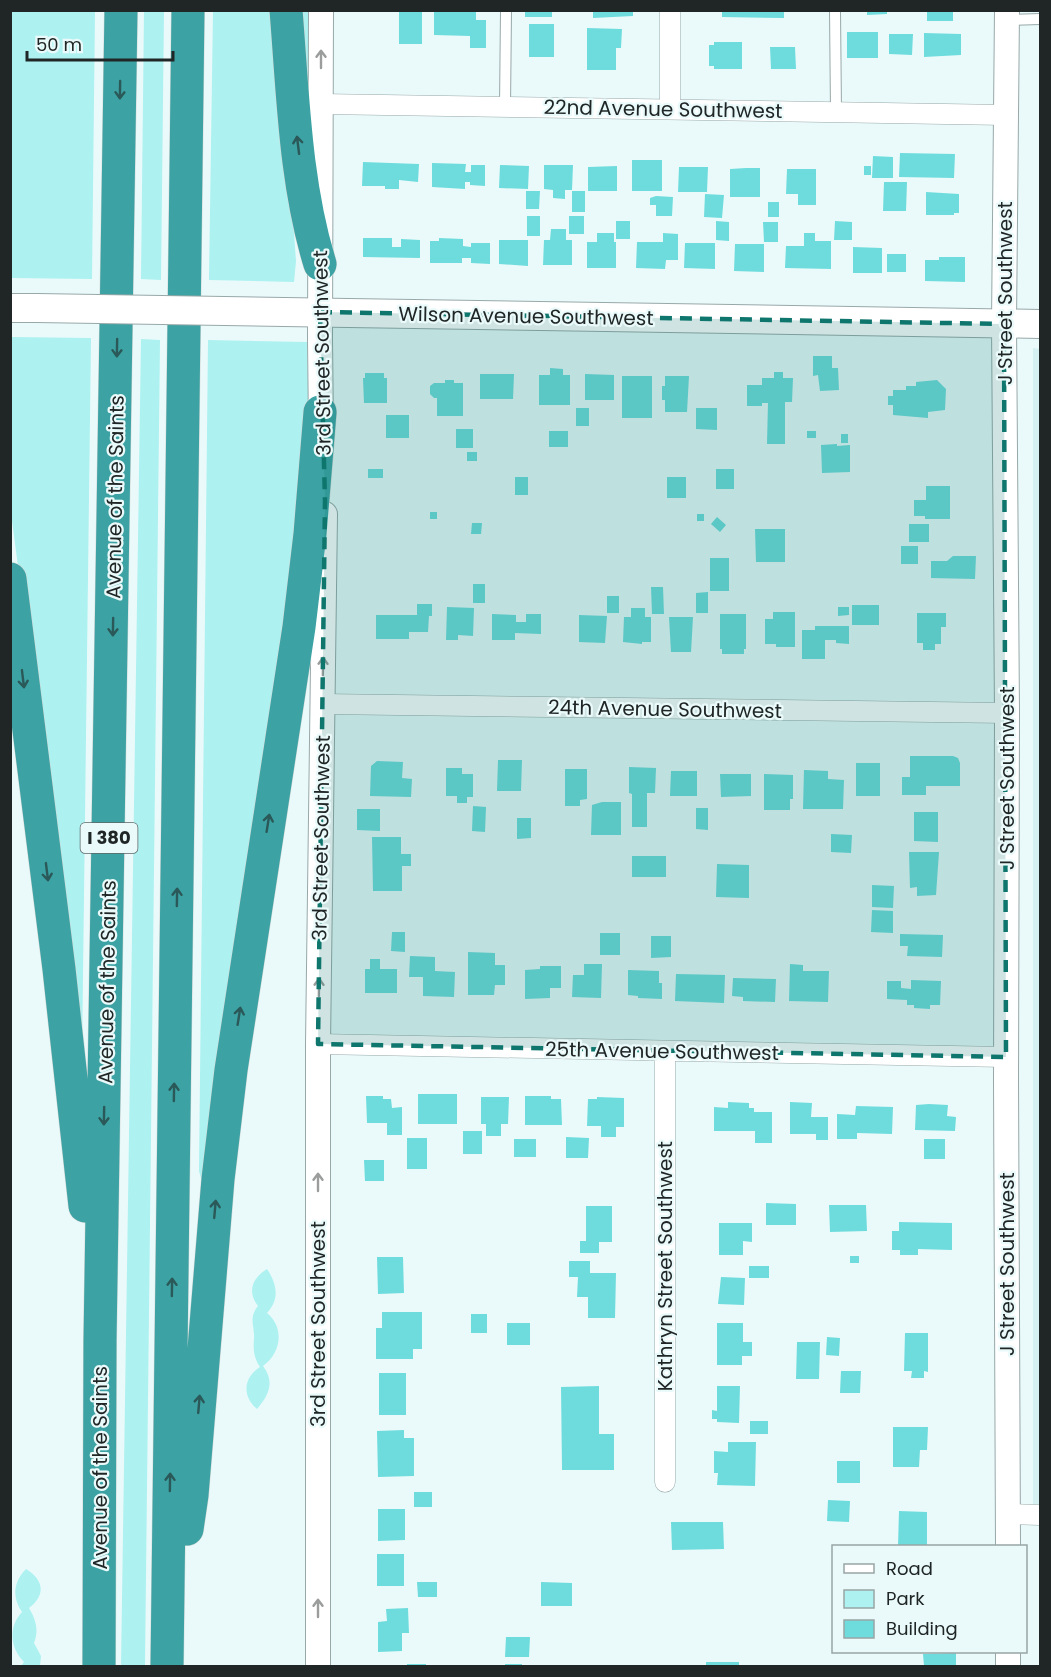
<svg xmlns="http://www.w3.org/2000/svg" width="1051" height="1677" font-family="Poppins,sans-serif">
<rect width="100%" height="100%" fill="#eafafa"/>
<path fill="#d5f0f0" d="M1033,348L1040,349V1504H1033Z"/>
<path fill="#adf1f1" d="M10,11H95L92,279L11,278Z
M144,11H164L161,280L141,279Z
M213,11H278L296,261L294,282L209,280Z
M295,11H308L312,63L310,112Z
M10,337L91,338L82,1056L11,513Z
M141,339L160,340L145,1666H121Z
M208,340L307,342L309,422L308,466L202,1182L199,1171Z
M267,1269C277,1284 280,1299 267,1313C285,1328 281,1353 263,1366C275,1382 269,1395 257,1409C242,1396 243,1378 260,1367C254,1358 253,1350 254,1339C255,1326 248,1318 258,1306C247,1292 252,1278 267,1269Z
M26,1569C44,1580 46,1595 29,1608C36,1620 39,1630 34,1643L41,1656L40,1666H21L24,1662C10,1648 8,1627 22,1612C12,1598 13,1582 26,1569Z"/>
<path fill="#6edcdd" d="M399,10H422V44H399Z
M434,10H476V20H486V48H470V36L434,35Z
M525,10H552V17H525Z
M593,10H633V16L593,18Z
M722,10H784V18L722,17Z
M867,10H887V14L867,15Z
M927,10H953V21H927Z
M529,24H554V57H529Z
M587,28L622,29L621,48H616V70H587Z
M847,32H878V58H847Z
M924,33L961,34V55L924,57Z
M889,34H913L912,55L889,54Z
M714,42H742V69H714V66H709V45H714Z
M770,47H795L796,69H771Z
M900,153L955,154L954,178L899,177Z
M873,156L893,157V178H872Z
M632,160H662V191H632Z
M363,162L419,164L418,182L399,180V189H385V186H362Z
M432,163L466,164L465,172H471V165H485V186L470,185V182H465V189L432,187Z
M500,165L529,166L528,189L499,188Z
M544,165H573L572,190H565V199L553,198V190L544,189Z
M617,166V191H588V167Z
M864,166H871V175H864Z
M679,167H708L707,192H678Z
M746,168H760V197H730V169Z
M787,169H816V205H798V194H786Z
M884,182H907L906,211H883Z
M526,191H540L539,209H526Z
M572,191H585V212H572Z
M926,192L959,194V213H954V215H926Z
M705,194L724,195L722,218L704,217Z
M656,196L673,197L672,216H656V205H650V198Z
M768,202H779V217H768Z
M527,216H540V236H527Z
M569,216H584V234H569Z
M616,221H630V239H616Z
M716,221L729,222V241L716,240Z
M835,221L852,222V240H834Z
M763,222H778V242H764Z
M551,229H566V240H572V265H543L544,240H550Z
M597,233H614V242H616V268H587V242H597Z
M663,233L678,234V260H666L665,269L636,268L637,242H663Z
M804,233H815V241H831V269L785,268L786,246H804Z
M363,238H392V247H401V239L420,240V258L363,257Z
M439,238L463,239V246L471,247V243H490V264L471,263V258H462V263H430V241H439Z
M499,240H528V266L499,264Z
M685,243H715V269L684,268Z
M735,244H764V272L734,271Z
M853,247L882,248V273H853Z
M887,254H906V272H887Z
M939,257H965V282L925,281V260H939Z
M813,356H832V368H838L839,390L820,391L818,375L813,376Z
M550,368L563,369V375H570V405H539V375H550Z
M774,372H783V378H793L792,402H785V444H767L768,403H762V406H747V385H762V378H774Z
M365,373H384V378H387V403H364L363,378H365Z
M480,374H514L513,399H480Z
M585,374L614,375V400H585Z
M622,376H652V418H622Z
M665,376H689L687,412H665V400H662V386H665Z
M445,380H454V383H463V416H437V398H434L430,394V386L434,383H445Z
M937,380L946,389L945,410L928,412V418L893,415V405H888V396H893V390H906V386H916V382Z
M576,408H589V426H576Z
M696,408H717V430L696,429Z
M386,415H409V438H386Z
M456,429H473V448H456Z
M549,431H568V447H549Z
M807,431H816V438H807Z
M841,434H848V443H841Z
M837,444V446L850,445V472L822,473L821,445Z
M467,452H477V461H467Z
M368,469H383V478H368Z
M716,469H734V489H716Z
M515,477H528V495H515Z
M667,477H686V498H667Z
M926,486H950V519H925V516H914V500H926Z
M430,512H437V519H430Z
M697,514H704V521H697Z
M717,517L726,525L720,532L711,524Z
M472,523H482L481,534H471Z
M909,524H929V542H909Z
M755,529H785V562H756Z
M901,546H918V564H901Z
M953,556H976L975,579L931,578V561H947Z
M710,558H729V591H710Z
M473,584H485V603H473Z
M651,587H663L664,614H652Z
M708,592V613H696V593Z
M607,596H619V613H607Z
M417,604H432V616H429L428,632H409V639H376V615H417Z
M852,605H879V625H852Z
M447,607L474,608L473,636L458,635V640H446Z
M838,607H849V615L838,616Z
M631,608H645V617H651V642H642V644L623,642L624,617H631Z
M773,612H795V647H776V644H765V619H773Z
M917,613H946V627H941V644H935V650H923V643H917Z
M492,614L516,615V622H526V614H541V634L515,633V640H492Z
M720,614H746V649H744V654H722V649H720Z
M579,615L607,616L605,643L579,642Z
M669,617H693L691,652H671Z
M815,626H849V644L836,643V640H825V659H802V630H815Z
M910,756H953L958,758L960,763V786H926V795H902V777H910Z
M498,760H522L521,791H497Z
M377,761L403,762L402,778L412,779L411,797L370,796L371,766Z
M856,763H880V796H856Z
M629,767L656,768L655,793H647V827H632V794L629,793Z
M446,768H462V774H473V797H467V803H457V796H446Z
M565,769H587V799L580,800V806H565Z
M804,770L828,771V779L844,780L843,809H803Z
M671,771H697V796H670Z
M720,774H751V796L721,797Z
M764,774L793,775V799H790V810H764Z
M602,802H621V835H591L592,805Z
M473,806L486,807L485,832L472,831Z
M696,808H708V830L696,829Z
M357,809H380V831L357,830Z
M914,812H938V842L914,841Z
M517,818H531V838L517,839Z
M831,834L852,835L851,853L831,852Z
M372,837H401V854H411V866H402V891H373Z
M909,852H939L936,895L917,896V887L910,888Z
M632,856H666V877H632Z
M717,864L749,865V898L716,897Z
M872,885L894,886L893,908L872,907Z
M872,910L893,911V933L871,932Z
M392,932H405V952L391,951Z
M600,933H620V955H600Z
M900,934L943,935L942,957L907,956L908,946H900Z
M651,936H671V957L651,958Z
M468,952L495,953V965H505V985H495L494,995H468Z
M410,956L435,957V971L455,972L454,997L423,996V977H409Z
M370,959H380V969H397V993H365V969H370Z
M584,964H602L601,998L572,997L573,975H584Z
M790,964L803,965V971H829L828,1002L789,1001Z
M540,966H561V988H550V998L525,999V970L540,969Z
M628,970L659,971V983H662V999L638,998V996L628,995Z
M676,974L725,975L724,1003L675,1001Z
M733,978L776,979L775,1002L743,1001V997L732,996Z
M911,980L941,981L940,1005H930V1009L914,1008V1005H907V1000L887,999V981H901V988L911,989Z
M418,1094H457V1124H418Z
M366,1096H383V1099H391L392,1108L402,1107V1135H387V1123H367Z
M525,1096H551V1099H561L562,1125H525Z
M481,1097H509L508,1124H501V1136H486V1124H481Z
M597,1097L624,1098V1127H616V1137H601V1126H587L588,1099H597Z
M728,1102L749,1103V1108H754V1112H772V1143H755V1131H714V1107L728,1108Z
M790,1102L812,1103L811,1117H828V1140H816V1134H790Z
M929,1104L948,1105L947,1116L956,1117L955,1131L915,1130L916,1105Z
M856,1106L893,1107L892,1134L857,1133V1139H837V1114L855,1115Z
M463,1131H482V1154H463Z
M566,1137L589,1138L588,1158H566Z
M407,1138H427V1169H407Z
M514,1139H536V1157H514Z
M924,1139H945V1159H924Z
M364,1160H384V1181H365Z
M766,1203L796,1204V1225H766Z
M829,1205H866L867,1231L830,1232Z
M586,1206H612V1242H599V1253H580V1241H586Z
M899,1222L952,1223V1250L918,1249V1255H900V1250H892V1231H899Z
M719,1223H752V1242L743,1241V1255H719Z
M850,1256H859V1263H850Z
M377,1257H403L404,1293L378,1294Z
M569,1261H590V1273H616L615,1318H588V1297H577L578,1277H569Z
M749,1266H769V1278H749Z
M721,1277L745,1278L744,1305L718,1304Z
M382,1312H422V1349H413V1359H376V1328H382Z
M471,1314H487V1333H471Z
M507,1323H530V1345H507Z
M717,1323H743V1342H752V1356H742V1365H717Z
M905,1333H928V1372L924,1371V1378H911L912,1371H904Z
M827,1337L840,1338L839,1356L826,1355Z
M797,1342H820L819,1379H796Z
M841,1371H861L860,1393H840Z
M379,1373H406V1415H379Z
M599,1386V1434H614V1470H562L561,1387Z
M717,1386H740L739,1423L717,1422V1419H712V1410L717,1411Z
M750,1421H768V1434H750Z
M893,1427H928L927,1450H920L919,1467H893Z
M404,1430V1438H414V1476L378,1477L377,1431Z
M728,1442H756L755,1486L717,1485L718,1473H714V1451L728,1452Z
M837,1461H860V1483H837Z
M414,1492H432V1507H414Z
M828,1500L850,1501L849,1522L827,1521Z
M378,1509H405V1540L378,1541Z
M899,1511L927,1512V1546H898Z
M671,1522H723L724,1549L672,1550Z
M377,1554H404V1586H377Z
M417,1582H437V1597H418Z
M541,1582L572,1583V1606H541Z
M408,1608L409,1633H402V1651L378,1652V1622L387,1621L386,1609Z
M506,1637H530L529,1657H505Z
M956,1653V1666H924L923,1654Z
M706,1662H739V1666H706Z
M407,1664H426V1666H407Z
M505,1664H522V1666H505Z"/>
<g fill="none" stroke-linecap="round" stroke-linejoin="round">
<defs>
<path id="service" d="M835,10L836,112
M1006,20L1040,19
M505,107L506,10"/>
<path id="minor" d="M321,104L1006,115
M670,109V10
M322,704L1007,713
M318,1044L1006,1057
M665,1051V1482
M1008,1514L1040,1515"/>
<path id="tertiary" d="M321,10L320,340L321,428
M1007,10L1004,324L1007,713L1006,1080L1008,1546
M1008,1652V1666
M318,1666V1044L325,514"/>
<path id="secondary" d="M10,308H36
M284,312L1040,324"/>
<path id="motorway" d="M286,10C293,95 295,183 320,264
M10,579L59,969L85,1206
M187,1529L192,1495L218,1179L231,1070L299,627L310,534L320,412
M99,1666L100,1341L121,10
M167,1666L188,10"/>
</defs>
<use href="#service" stroke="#98a8a8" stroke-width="12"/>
<use href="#minor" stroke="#98a8a8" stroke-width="21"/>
<use href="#tertiary" stroke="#98a8a8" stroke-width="26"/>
<use href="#secondary" stroke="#98a8a8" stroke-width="30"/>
<use href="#motorway" stroke="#d7d8d8" stroke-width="34"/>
<use href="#service" stroke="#fff" stroke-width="10"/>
<use href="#minor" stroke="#fff" stroke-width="20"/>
<use href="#tertiary" stroke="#fff" stroke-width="24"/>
<use href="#secondary" stroke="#fff" stroke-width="28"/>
<use href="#motorway" stroke="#3ca2a3" stroke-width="33"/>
<defs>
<path id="secondary-bridge" d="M36,308L284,312"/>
</defs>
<use href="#secondary-bridge" stroke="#98a8a8" stroke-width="30" stroke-linecap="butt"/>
<use href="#secondary-bridge" stroke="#fff" stroke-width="28"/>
</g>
<defs><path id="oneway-shaft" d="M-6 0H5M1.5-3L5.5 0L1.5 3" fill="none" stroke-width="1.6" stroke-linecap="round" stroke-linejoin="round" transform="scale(1.5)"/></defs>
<g stroke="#9b9d9d">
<use href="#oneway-shaft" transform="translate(321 59) rotate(-90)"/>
<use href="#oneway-shaft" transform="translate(323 666) rotate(-89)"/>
<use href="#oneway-shaft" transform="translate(319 987) rotate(-89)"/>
<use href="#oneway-shaft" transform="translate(318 1182) rotate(-90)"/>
<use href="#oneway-shaft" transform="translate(318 1608) rotate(-90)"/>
</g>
<g stroke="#2b5858">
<use href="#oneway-shaft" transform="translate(120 90) rotate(91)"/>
<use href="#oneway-shaft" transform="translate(298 145) rotate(-97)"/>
<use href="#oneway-shaft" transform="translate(117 348) rotate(91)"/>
<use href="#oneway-shaft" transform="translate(113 627) rotate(91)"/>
<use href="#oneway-shaft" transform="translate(23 679) rotate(83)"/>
<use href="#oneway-shaft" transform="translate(268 823) rotate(-81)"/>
<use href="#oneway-shaft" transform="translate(47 872) rotate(83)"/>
<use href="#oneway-shaft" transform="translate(177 897) rotate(-89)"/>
<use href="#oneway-shaft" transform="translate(239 1016) rotate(-81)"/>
<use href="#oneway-shaft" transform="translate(174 1092) rotate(-89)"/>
<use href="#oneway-shaft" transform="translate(104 1116) rotate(91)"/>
<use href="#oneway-shaft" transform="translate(215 1209) rotate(-85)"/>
<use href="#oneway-shaft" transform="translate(172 1287) rotate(-89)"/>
<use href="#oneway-shaft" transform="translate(199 1404) rotate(-85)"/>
<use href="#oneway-shaft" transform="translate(170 1482) rotate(-89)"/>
</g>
<path fill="#0f766e" fill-opacity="0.2" stroke="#0f766e" stroke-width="4.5" stroke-dasharray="12 8" stroke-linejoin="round" d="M320,312L1004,324L1006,1057L318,1044L325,501Z"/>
<g text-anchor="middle" stroke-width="4.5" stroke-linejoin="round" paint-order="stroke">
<rect fill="#eafafa" stroke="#5d6666" stroke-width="1.5" x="80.5" y="823" width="57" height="30" rx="4.5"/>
<g font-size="18" font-weight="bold" fill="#202626">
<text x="109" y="844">I 380</text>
</g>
<g font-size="20" fill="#202626" stroke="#eafafa">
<text transform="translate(663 109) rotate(1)" y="7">22nd Avenue Southwest</text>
<text transform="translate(1005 293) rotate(-90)" y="7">J Street Southwest</text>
<text transform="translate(526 316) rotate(1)" y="7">Wilson Avenue Southwest</text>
<text transform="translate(322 353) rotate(-91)" y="7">3rd Street Southwest</text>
<text transform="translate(115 497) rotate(-89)" y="7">Avenue of the Saints</text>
<text transform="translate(665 709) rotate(1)" y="7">24th Avenue Southwest</text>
<text transform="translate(1007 778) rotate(-90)" y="7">J Street Southwest</text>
<text transform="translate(321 838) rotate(-89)" y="7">3rd Street Southwest</text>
<text transform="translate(107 982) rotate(-89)" y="7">Avenue of the Saints</text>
<text transform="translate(662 1051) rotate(1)" y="7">25th Avenue Southwest</text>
<text transform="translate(1007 1264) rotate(-90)" y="7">J Street Southwest</text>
<text transform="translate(665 1266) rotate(-90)" y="7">Kathryn Street Southwest</text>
<text transform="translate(318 1324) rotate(-90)" y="7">3rd Street Southwest</text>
<text transform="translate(100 1468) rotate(-90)" y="7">Avenue of the Saints</text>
</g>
</g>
<rect width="1051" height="1677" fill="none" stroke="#202626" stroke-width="24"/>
<rect x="832" y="1545" width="195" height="108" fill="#eafafa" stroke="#99a5a5" stroke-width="1.5"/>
<rect x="844" y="1564" width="30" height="9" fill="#ffffff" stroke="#99a5a5" stroke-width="1.5"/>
<text x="886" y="1575" font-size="18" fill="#202626">Road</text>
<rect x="844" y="1590" width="30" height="18" fill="#adf1f1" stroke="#99a5a5" stroke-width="1.5"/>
<text x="886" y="1605" font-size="18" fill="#202626">Park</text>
<rect x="844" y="1620" width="30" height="18" fill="#6edcdd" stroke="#99a5a5" stroke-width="1.5"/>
<text x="886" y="1635" font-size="18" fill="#202626">Building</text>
<path d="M27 51v9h146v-9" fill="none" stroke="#202626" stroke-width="3"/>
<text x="36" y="51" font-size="18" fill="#202626" stroke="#eafafa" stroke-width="4.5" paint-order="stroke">50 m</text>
</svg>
